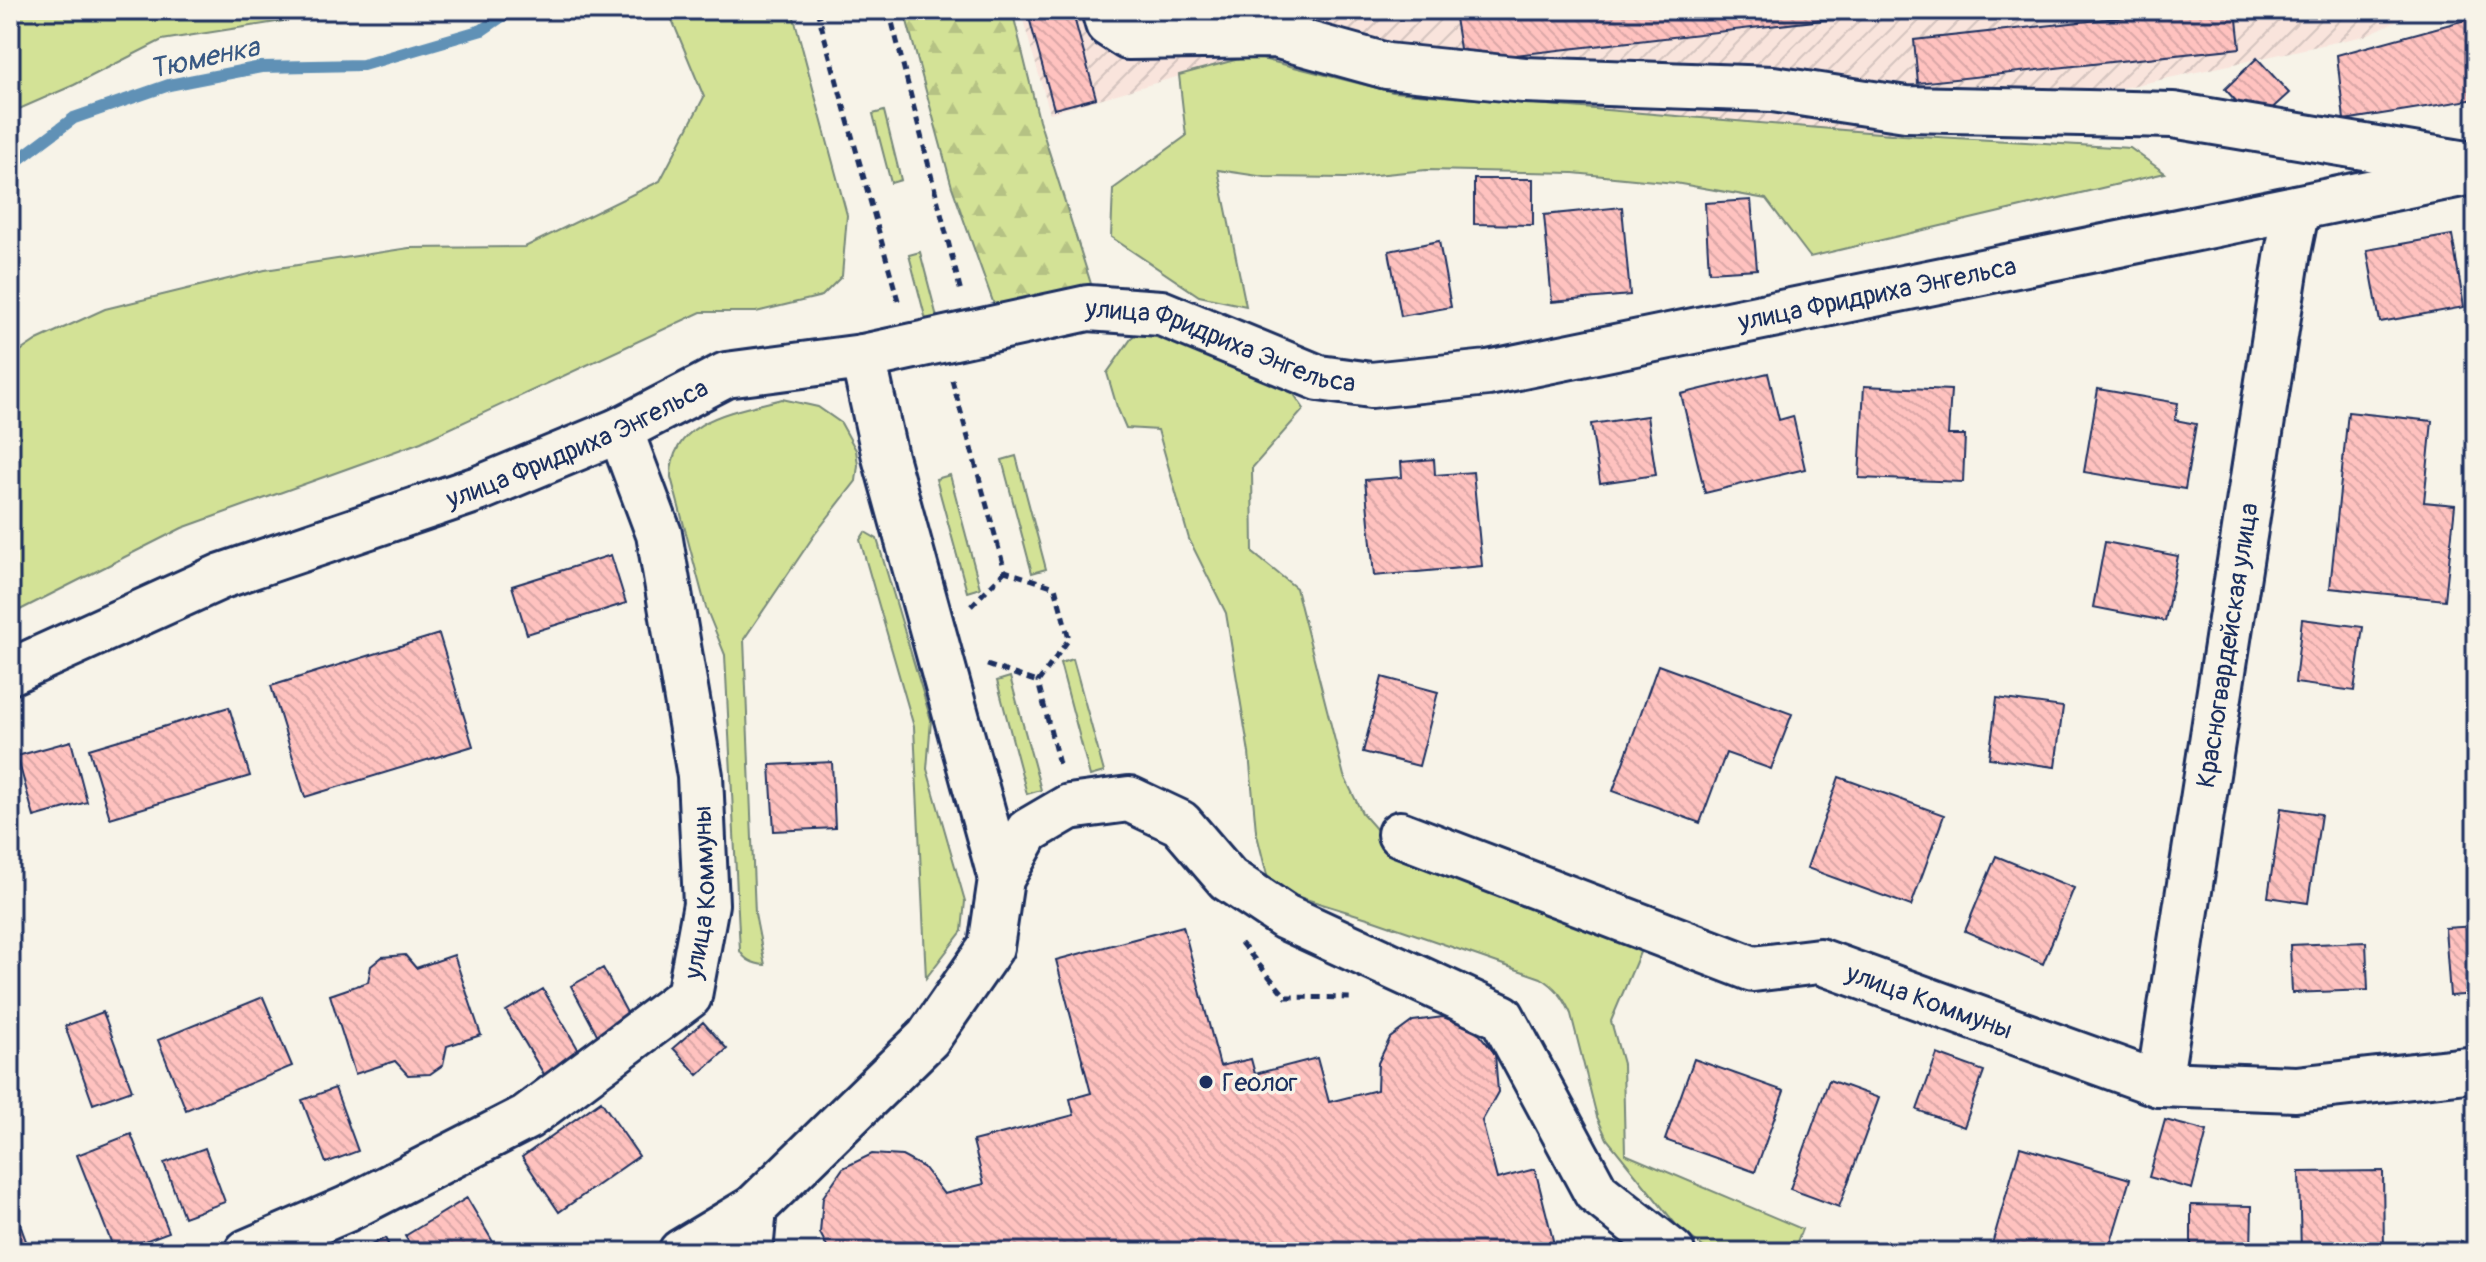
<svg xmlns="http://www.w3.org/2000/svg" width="2486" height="1262" font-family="Pangolin,sans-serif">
<defs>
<pattern id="industrial-furrows" width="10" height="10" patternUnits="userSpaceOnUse" patternTransform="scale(2)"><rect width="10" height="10" fill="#f9e4dc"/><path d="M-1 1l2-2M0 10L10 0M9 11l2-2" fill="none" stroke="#d5c4bf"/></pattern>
<pattern id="forest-firs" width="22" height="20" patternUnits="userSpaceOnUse" patternTransform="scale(2)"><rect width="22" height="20" fill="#d3e296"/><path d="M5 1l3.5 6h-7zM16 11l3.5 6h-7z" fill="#b5c284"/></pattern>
<pattern id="building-back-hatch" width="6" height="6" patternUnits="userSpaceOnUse" patternTransform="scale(2)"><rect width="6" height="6" fill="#ffc2bf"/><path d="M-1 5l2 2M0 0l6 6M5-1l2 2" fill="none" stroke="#daa7a7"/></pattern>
</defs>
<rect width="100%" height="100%" fill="#f7f3e8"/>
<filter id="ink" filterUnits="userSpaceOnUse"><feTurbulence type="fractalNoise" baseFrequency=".0125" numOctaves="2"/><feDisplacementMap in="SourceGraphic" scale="16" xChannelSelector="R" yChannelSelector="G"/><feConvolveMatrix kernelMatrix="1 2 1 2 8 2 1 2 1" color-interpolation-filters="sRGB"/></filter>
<g filter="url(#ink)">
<path fill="url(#industrial-furrows)" d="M1020,10H2422L2364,36L1903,135L1393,92L1250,56L1050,113Z"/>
<path fill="#d3e296" stroke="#77887a" stroke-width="2" d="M10,10H322L302,18L162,40L74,85L10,113Z
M668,10H792L847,215L842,276L822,296L756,312H701L421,442L182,528L10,615V358L37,340L105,309L265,270L409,248L525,247L660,181L704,97Z
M1250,56L1393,92L1903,135L2130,148L2165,173L1810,257L1766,199L1675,183L1573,173L1426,170L1345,178L1265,177L1218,170L1246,306L1199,296L1111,237L1113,189L1186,136L1179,75Z
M884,111L901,180L891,183L873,114Z
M920,252L938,321L927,324L909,255Z
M1138,329L1180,342L1289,387L1304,409L1252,468L1253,553L1296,588L1344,776L1362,813L1377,830L1411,857L1646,938L1611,1021L1623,1064L1625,1154L1802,1229L1793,1252H1718L1703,1247L1677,1226L1607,1139L1597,1117L1571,1014C1564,998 1556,987 1541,978L1374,920L1286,893L1269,883L1256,831L1249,753L1226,613L1189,539L1158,430L1126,428L1117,407L1107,373Z
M782,399L818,407L841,423L856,450L858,465L856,481L815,534L744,639L755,914L765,965C754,964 745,961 740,951L725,655L706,608L671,477C670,418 738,411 782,399Z
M1016,456L1046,569L1032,573L1002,460Z
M950,475L980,588L967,592L936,479Z
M865,532L877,539L931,720L927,769L965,901L962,931L926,978L914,727L860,540Z
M1073,659L1104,772L1090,776L1060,663Z
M1010,677L1041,790L1027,794L997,681Z"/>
<path fill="url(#forest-firs)" stroke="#77887a" stroke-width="2" d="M904,10H1012L1039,120L1092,287L997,313L952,187Z"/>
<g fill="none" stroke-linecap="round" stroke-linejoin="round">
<path stroke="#6191b6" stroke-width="12" d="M10,166L74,118L169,85L261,67L363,65L482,30L511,10"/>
</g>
<path fill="url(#building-back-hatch)" stroke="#1b2f5e" stroke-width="2" d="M1027,10H1072L1096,98L1054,109Z
M1475,10H1911L1462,61L1454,12Z
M2190,10H2236L2240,48L1918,83L1914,40Z
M2476,17V99L2344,120L2337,55Z
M2257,58L2289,93L2256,123L2225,89Z
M1474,179H1533V225L1474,224Z
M1751,200L1757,269L1709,272L1705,203Z
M1622,207L1630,295L1552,302L1544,215Z
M2452,235L2464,307L2380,322L2367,250Z
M1439,241L1451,307L1401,316L1389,251Z
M1768,373L1779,420L1793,416L1805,469L1705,493L1681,394Z
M1864,386L1951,390L1948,435H1965L1963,482L1859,478Z
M2098,389L2178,403L2175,420L2196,424L2185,489L2084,472Z
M2348,412L2432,421L2424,502L2455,505L2445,600L2330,588Z
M1647,416L1656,475L1600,483L1591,424Z
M1434,459L1435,475L1473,472L1482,566L1374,576L1365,480L1402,477L1401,462Z
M2105,542L2178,556L2165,621L2093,607Z
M611,555L626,603L527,634L512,586Z
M2302,619L2363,627L2354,691L2295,683Z
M439,634L473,746L305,797L271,686Z
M1658,665L1792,714L1771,769L1726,753L1700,823L1613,791Z
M1382,677L1438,692L1419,766L1363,752Z
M1997,698L2063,707L2055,767L1989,758Z
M229,707L250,776L110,818L89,749Z
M71,741L87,802L34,817L17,756Z
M832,762L835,828L774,831L770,765Z
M1839,777L1944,815L1911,906L1807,868Z
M2281,808L2321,814L2308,903L2268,897Z
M1996,856L2074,888L2043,964L1965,931Z
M1183,926L1220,1066L1251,1059L1255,1074L1317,1058L1329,1102L1377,1090L1378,1063L1390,1038L1413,1021L1443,1017L1476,1030L1495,1054L1498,1092L1482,1121L1497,1179L1535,1169L1556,1252H830L820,1233L823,1197L843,1168L872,1154L902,1156L923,1167L944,1194L984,1184L973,1141L1074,1115L1070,1099L1091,1093L1056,960Z
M2476,926V994L2450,996L2445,928Z
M2366,942L2368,990L2292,993L2290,945Z
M405,955L416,968L454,955L481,1035L447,1046L443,1065L430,1074L408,1075L395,1061L355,1074L330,995L368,982L371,966L382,957Z
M603,968L631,1020L599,1038L571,986Z
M543,989L581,1054L545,1076L506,1011Z
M263,997L292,1066L186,1110L158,1040Z
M103,1012L132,1090L93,1104L65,1026Z
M703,1022L727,1049L698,1075L673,1048Z
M1937,1054L1984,1071L1964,1127L1917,1110Z
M1694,1059L1784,1091L1755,1172L1665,1140Z
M1829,1080L1879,1098L1839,1207L1790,1189Z
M335,1088L358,1151L326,1163L302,1100Z
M601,1101L639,1156L559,1212L522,1157Z
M2165,1120L2207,1131L2192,1189L2149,1177Z
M131,1134L169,1232L115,1252L77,1155Z
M2020,1147L2130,1179L2108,1252L1990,1251Z
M205,1148L225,1202L184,1217L164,1163Z
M2383,1171L2384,1252H2301L2299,1172Z
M10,1197L30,1252H10Z
M467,1198L499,1252H415L405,1236Z
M2191,1205L2252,1206L2251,1252H2191Z
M385,1238L392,1252H357Z"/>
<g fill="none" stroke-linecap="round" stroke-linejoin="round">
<defs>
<g id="minor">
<path d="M1104,10L1108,24L1128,37L1275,35L1387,66L1524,80L1773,89L1906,109L2173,115L2466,164"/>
<path d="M863,357L885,457L1001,879"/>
<path id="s1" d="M10,672L222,576L478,489L620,430L726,375L863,357L1088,308L1161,313L1319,378L1371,385L1488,373L2476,171"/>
<path id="s2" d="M1400,834L1753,969L1819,961L2159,1084L2296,1089L2476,1069"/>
<path id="s3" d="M2159,1084L2288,252L2297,208"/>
<path id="s4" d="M247,1252L347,1209L527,1117L689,996L706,904L700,776L659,534L620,430"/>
<path d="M681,1252L754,1208"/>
<path d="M750,1252L754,1208L928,1038L991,947L1001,879L1028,831L1069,807L1129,799L1180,823L1228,879L1285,917L1502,1017L1596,1192L1672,1252"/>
</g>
</defs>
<use href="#minor" stroke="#1b2f5e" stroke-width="50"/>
<path stroke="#1b2f5e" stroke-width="5" stroke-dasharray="8 6" stroke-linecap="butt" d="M817,10L899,304
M889,10L961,292
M952,380L1005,571L1055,587L1069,639L1038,682L1060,768
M971,606L1005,571
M987,665L1038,682
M1241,943L1286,997L1353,998"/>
<use href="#minor" stroke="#f7f3e8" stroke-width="44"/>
</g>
</g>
<circle fill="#1b2f5e" stroke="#f7f3e8" stroke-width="3" cx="1206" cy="1082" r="8"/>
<g text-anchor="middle" stroke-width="7" stroke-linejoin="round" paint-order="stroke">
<g font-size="26" fill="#1b2f5e" stroke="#f7f3e8">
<text dy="9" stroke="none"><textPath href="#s1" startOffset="1956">улица Фридриха Энгельса</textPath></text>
<text dy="9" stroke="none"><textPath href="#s1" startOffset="1284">улица Фридриха Энгельса</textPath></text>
<text dy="9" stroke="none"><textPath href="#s1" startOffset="612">улица Фридриха Энгельса</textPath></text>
<text dy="9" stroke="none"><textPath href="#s3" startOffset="444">Красногвардейская улица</textPath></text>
<text dy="9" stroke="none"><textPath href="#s4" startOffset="618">улица Коммуны</textPath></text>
<text dy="9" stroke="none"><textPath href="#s2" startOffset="562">улица Коммуны</textPath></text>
</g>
<g font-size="26" fill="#1b2f5e" stroke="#f7f3e8" text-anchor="start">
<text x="1222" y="1091">Геолог</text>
</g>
<g font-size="28" font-style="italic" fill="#385883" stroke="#f7f3e8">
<text transform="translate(204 57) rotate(-12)" y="10">Тюменка</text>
</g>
</g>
<rect width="2486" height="1262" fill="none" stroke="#f7f3e8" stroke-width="40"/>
<rect x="20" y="20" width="2446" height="1222" fill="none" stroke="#1b2f5e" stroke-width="3" filter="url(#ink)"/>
</svg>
